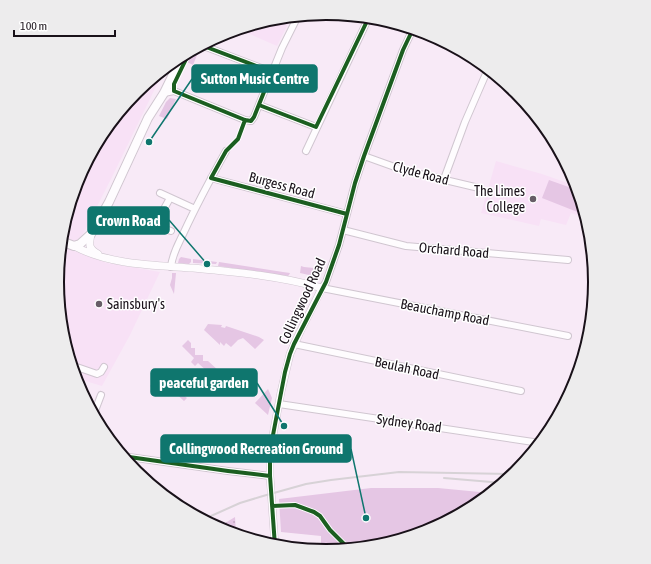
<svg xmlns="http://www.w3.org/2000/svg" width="651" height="564" font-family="'Asap Condensed',sans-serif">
<defs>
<pattern id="garden-dots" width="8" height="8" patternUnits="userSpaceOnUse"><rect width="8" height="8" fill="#e5c6e4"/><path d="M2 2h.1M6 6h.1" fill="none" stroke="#c4a9c3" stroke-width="1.8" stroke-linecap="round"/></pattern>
</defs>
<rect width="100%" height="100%" fill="#f8eaf7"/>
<path fill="#f8e1f6" d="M292,16L277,46L238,29L273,18Z
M165,68L112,177L83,234L69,249L107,263L160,272L130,335L102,386L75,378L62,334L57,282L62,229L77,179L102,132L135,92Z
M496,161L542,174L576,186L585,218L571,213L566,225L541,219L539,226L481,213Z"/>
<path fill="#e5c6e4" d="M201,45L193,65L187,62L193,49Z
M170,98L176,99L167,119L159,116L166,102Z
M549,180L577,190L585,215L542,198Z
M181,257L191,259V262L189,264L178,263L179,259Z
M193,259L217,262L216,264L193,263Z
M219,262L283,272L290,273L289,275L288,276L218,266Z
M301,266L304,267L324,269C316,278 310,275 300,273Z
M172,273H176L174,294L170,285L172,278Z
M208,324L222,325L221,327L225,328L226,326L259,337L264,340L255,349L243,338L238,340L231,347L226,343L224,346L220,342V345L204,330Z
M188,340L191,343V348H195V355H203V361H208L219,371L217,373L214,371L210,374L198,363L195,366L191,362L194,358L182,346Z
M161,374L166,379L155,391L150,386Z
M248,376H253L257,379L247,390L240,384Z
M172,385H173L187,398L184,401L172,390L169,393L167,390Z
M268,389L272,398L268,415L255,403Z
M371,488H438L490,493L475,506L428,531L378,546L325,551H321V536L281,532L279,499Z"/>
<path fill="url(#garden-dots)" d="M235,517L236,534L222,530L217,528Z"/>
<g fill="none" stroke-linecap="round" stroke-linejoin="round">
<defs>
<path id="minor" d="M413,29L403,50L364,156L355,183L339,245L326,282L322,288L568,336
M201,45L272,72
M164,93L174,91L245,120L251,121L254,117L282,48L298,16
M259,105L316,127
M306,151L369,17
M364,156L403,170L479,188
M211,178L347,214
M444,179L465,122L488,69
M160,193L195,209
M128,219L139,225L157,226L171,231
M157,226L159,218L170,198
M343,230L406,246L568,260
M171,267C172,254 179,243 184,232C197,204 211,178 226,151
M294,344L521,391
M71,365L97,374L101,372L104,367
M279,404L540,443
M93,416L101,395
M122,456L228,471L270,476"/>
<path id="tertiary" d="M91,234C89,245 88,248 98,254
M74,246C110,265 152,265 193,268C236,272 281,276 322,288L300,332L290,354L281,392L273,435L270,461V476L275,546"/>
<path id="secondary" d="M61,241L74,246L80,244L91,234L109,202L148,118L164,93L183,54"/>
</defs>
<use href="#minor" stroke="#d0c6d0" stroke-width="8"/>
<use href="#tertiary" stroke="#d0c6d0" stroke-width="8"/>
<use href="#secondary" stroke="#d0c6d0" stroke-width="10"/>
<use href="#minor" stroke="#fefcfe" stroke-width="6"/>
<use href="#tertiary" stroke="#fefcfe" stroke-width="7"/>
<use href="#secondary" stroke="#fefcfe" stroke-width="8"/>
<path stroke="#d7d2d6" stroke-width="2" d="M444,478L503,483
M202,520L240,503L263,496L306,484L331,480L399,472L514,474"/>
<defs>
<path id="cycleway" d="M190,51L174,84V91L245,120L251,121L254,117L272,72L201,45
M259,105L316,127L369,17
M245,120L238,139L226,151L211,178L347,214
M122,456L228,471L270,476
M272,506L295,505L314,512L320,516L330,530L349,549
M275,546L270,476V461L273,435L285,372L290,354L294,344L326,282L339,245L355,183L364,156L403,50L413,29"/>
</defs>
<use href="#cycleway" stroke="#fff" stroke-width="6"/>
<use href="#cycleway" stroke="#1b5e20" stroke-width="4"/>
</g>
<g fill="#675d67" stroke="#fff" stroke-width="1.5">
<circle cx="533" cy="199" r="4"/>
<circle cx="99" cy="304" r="4"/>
</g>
<g text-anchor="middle" stroke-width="3" stroke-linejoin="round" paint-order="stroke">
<g font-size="14" fill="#191119" stroke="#fff">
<text transform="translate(421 173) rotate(15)" y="5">Clyde Road</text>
<text transform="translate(282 185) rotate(15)" y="5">Burgess Road</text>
<text transform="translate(454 250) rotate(5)" y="5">Orchard Road</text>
<text transform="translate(302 301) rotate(-65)" y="5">Collingwood Road</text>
<text transform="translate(445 312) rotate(11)" y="5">Beauchamp Road</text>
<text transform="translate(407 368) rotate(12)" y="5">Beulah Road</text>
<text transform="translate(409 423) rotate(8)" y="5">Sydney Road</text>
</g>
<g font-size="14" fill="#191119" stroke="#fff" text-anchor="end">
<text x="525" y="196">The Limes<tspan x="525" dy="16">College</tspan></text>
<text x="107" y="309" text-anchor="start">Sainsbury's</text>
</g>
</g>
<path d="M0 0H651V564H0ZM64 282a262 262 0 1 1 524 0a262 262 0 1 1-524 0Z" fill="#edeced" fill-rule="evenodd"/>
<path fill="none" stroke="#191119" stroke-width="2" d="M64 282a262 262 0 1 1 524 0a262 262 0 1 1-524 0Z"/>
<path fill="none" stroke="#0f766e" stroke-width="1.5" d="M149 142L192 79M207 264L169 220M284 426L257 383M366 518L351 449"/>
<g fill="#0f766e" stroke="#fff" stroke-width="1.5">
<circle cx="149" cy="142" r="4"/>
<circle cx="207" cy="264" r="4"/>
<circle cx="284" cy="426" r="4"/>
<circle cx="366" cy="518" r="4"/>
</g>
<g fill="#0f766e" stroke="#0f766e" stroke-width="1.5">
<rect x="192" y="65" width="125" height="27" rx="4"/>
<rect x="88" y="207" width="81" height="27" rx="4"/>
<rect x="151" y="369" width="106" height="27" rx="4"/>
<rect x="161" y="435" width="190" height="27" rx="4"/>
</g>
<g font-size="15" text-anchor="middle" font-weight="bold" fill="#fff">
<text x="255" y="84">Sutton Music Centre</text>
<text x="128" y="226">Crown Road</text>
<text x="204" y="388">peaceful garden</text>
<text x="256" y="454">Collingwood Recreation Ground</text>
</g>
<path d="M14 30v6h101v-6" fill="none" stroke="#191119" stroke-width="2"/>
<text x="20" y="30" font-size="12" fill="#191119" stroke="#ffffff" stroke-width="3" paint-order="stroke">100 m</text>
</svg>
